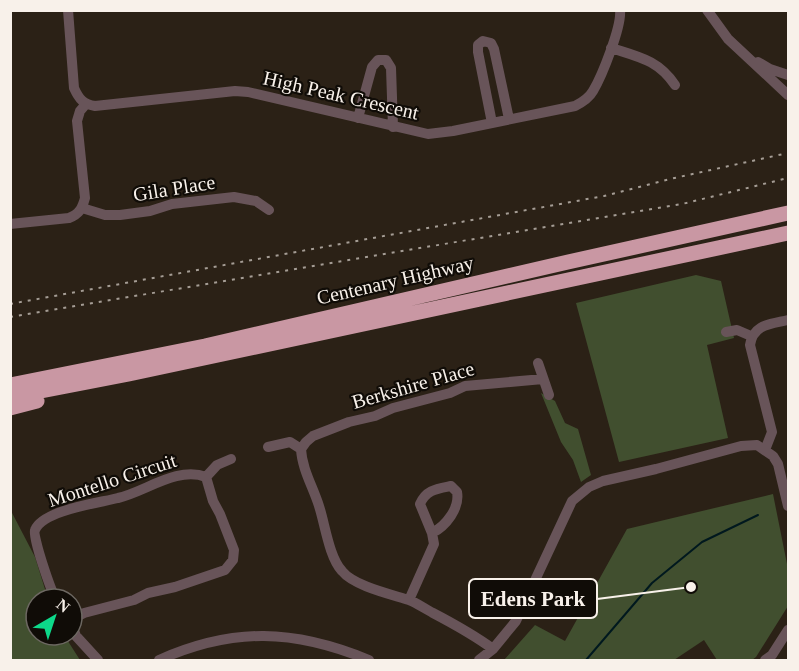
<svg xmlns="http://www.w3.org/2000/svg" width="799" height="671" font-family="Georgia,serif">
<rect width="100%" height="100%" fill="#2b2116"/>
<path fill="#414f2f" d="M696,275L721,281L734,338L707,345L728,438L619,462L576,303Z
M541,393L555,401L565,423L578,429L591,475L581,482L573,460L561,442Z
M773,494L788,569V606L756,657L752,660H717L704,640L674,660H504L535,625L565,641L627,529Z
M10,509L35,557L48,599H36V635H64L80,660H12L11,659Z"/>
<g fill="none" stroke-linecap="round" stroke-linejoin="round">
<path stroke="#00181e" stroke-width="2" d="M586,660L652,583L702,542L758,515"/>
<path stroke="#685459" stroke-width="10" d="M68,10L74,88C79,99 83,104 95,106L235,91L248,92L428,134L453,131L575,106C583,102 589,98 593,91C602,76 622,26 620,10
M707,10L728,39L788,95
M611,48C639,57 658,60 675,85
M758,62L770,69L788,75
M358,118L372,67L378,60H386L391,68L393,127
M492,123L478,52V45L483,41L491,43L494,49L509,119
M82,208L105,215H120L150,211L172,204L234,197L256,201L269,210
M10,224L69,218C79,214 82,209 85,198L77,121L80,111L86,104
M726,332L737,330L751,336
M538,363L549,395
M268,447L290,442L301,449
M765,450L772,432L750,345C753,324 771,324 788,320
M206,477L217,465L231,459
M56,599C51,591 32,536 35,530C43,510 99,503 118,498C145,492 177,466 206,477L213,501L220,514L234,550L233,560L225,570L175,587L148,593L134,600L84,613L72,619
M409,600L434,544L432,533L420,504C426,490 436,489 451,486L457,492C460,508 446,526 432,533
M72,625L76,636L98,660
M493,649C474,635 454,624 433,613C425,609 417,603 409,600C390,594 354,586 342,571C329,557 325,524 319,506C313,487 302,469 301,449L306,442L313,436L349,422L375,416L393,408L450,393L465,386L543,379
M159,660C233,627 294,629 369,660
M479,660L493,649L516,621L572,501L589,487L603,481L656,469L741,446L757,445L773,456L778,464L788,506
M765,660L772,655L788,630"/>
<path stroke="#c997a3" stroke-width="15" d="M10,385L205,346L568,262L788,213
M10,397L129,374L788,233
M10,408L37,401"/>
<path stroke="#a59d95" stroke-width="2" stroke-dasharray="3 6" stroke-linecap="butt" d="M10,304L604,196L670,179L788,153
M10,317L682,204L788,178"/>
</g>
<g text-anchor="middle" stroke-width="4.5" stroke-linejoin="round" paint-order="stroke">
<g font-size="20" fill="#f8f1ea" stroke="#100c07">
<text transform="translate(341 95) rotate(13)" y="7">High Peak Crescent</text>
<text transform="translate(174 188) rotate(-9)" y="7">Gila Place</text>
<text transform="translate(395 280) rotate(-13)" y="7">Centenary Highway</text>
<text transform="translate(413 385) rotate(-16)" y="7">Berkshire Place</text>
<text transform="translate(112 480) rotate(-18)" y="7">Montello Circuit</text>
</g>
</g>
<path fill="none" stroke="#f8f1ea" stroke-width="2" d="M691 587L597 599"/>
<circle fill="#f8f1ea" stroke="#100c07" stroke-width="2" cx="691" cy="587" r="6"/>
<rect fill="#100c07" stroke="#f8f1ea" stroke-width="2" x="469" y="579" width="128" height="39" rx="6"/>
<g font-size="21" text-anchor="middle" font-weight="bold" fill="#f8f1ea">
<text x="533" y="606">Edens Park</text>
</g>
<rect width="799" height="671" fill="none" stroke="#f8f1ea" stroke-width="24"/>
<g transform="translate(54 617) rotate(39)"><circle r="28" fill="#100c07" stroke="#6d6862" stroke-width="1.5"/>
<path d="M0-4.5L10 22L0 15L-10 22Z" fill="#0dd98a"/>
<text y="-9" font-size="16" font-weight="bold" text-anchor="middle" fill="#f8f1ea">N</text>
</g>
</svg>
